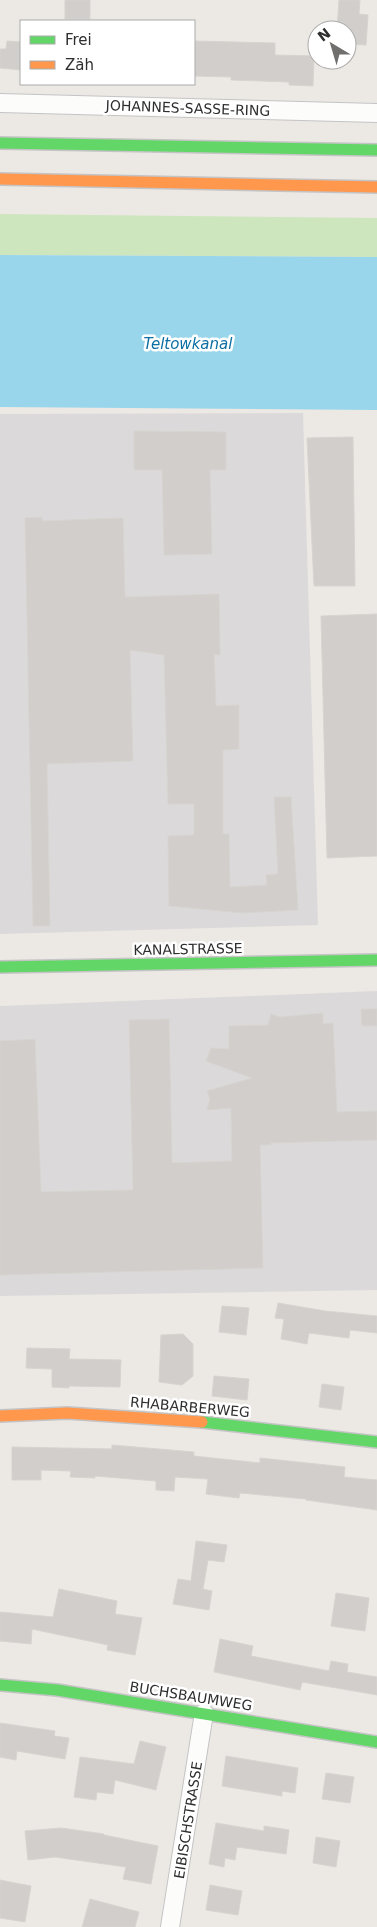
<svg xmlns="http://www.w3.org/2000/svg" width="377" height="1927" font-family="'DejaVu Sans',sans-serif">
<rect width="100%" height="100%" fill="#ece8e4"/>
<path fill="#dcd9db" d="M303,413L318,925L0,934V414Z
M377,991V1290L0,1296V1006Z"/>
<path fill="#cee6be" d="M0,214L377,218V257L0,255Z"/>
<path fill="#99d6ec" d="M0,255L377,257V410L0,407Z"/>
<path fill="#d1cecb" stroke="#d7d4d0" d="M65,0H90V19H65Z
M339,0H360L359,14L368,15L366,45L347,44V30H337Z
M7,41L21,42V70L0,68V49H6Z
M194,41L275,43V55L314,56L313,86L289,85V82L231,80V77L194,76Z
M134,431L226,432V470H210L212,554L164,555L162,470H134Z
M353,437L355,586H314L307,438Z
M42,517V521L123,518L125,597L219,594L220,655L214,654L216,706L239,705V749L223,750V834H229L230,887L267,885L266,875L278,874L274,797H291L298,910L243,913L169,906L168,836L194,835V804H168L164,655L130,650L133,761L47,764L50,926H33L25,518Z
M377,614V856L327,858L321,616Z
M361,1009H377V1026H362Z
M323,1013V1024L333,1023L337,1112L377,1111V1140L271,1143V1145H260L263,1268L0,1275V1041L35,1039L41,1192L133,1190L129,1020L169,1019L172,1163L232,1161L231,1108L207,1110L210,1099L207,1091L252,1078L206,1061L211,1048L229,1049V1026L268,1025L271,1014L280,1017Z
M278,1303L325,1311L377,1316V1333L350,1330L349,1338L309,1333L307,1344L281,1339L284,1319L275,1318Z
M222,1306L249,1308L246,1335L219,1332Z
M183,1334L193,1344V1376L182,1385L159,1382L161,1335Z
M27,1348L70,1349L69,1359L121,1360L120,1387L69,1386V1388L52,1387V1369L26,1368Z
M214,1376L249,1379L247,1400L212,1396Z
M322,1384L344,1387L341,1410L319,1407Z
M112,1445L194,1452V1456L260,1463V1458L345,1467L344,1477L377,1480V1510L306,1500V1499L240,1493L239,1498L206,1494L208,1479L175,1477L174,1491L156,1490V1481L95,1476V1478L70,1477L71,1471L41,1470V1480H12V1447L112,1449Z
M196,1541L227,1545L224,1562L208,1560L203,1589L212,1591L209,1610L173,1604L178,1579L191,1581Z
M59,1589L117,1601L115,1614L142,1618L135,1655L107,1650L108,1645L32,1629L31,1644L0,1641V1612L53,1617Z
M336,1593L369,1598L365,1631L331,1626Z
M220,1639L253,1646L251,1656L329,1671L331,1661L348,1664L347,1672L377,1677V1695L302,1682L300,1690L214,1672Z
M0,1723L55,1731L54,1736L69,1738L65,1759L17,1751L16,1760L0,1757Z
M140,1741L166,1747L156,1790L115,1780L113,1794L97,1792L96,1800L74,1797L80,1757L134,1764Z
M226,1756L298,1768L295,1793L282,1791V1796L222,1786Z
M326,1773L354,1777L350,1803L322,1799Z
M216,1823L264,1831V1826L289,1830L286,1854L237,1847L235,1860L225,1858L224,1867L209,1864Z
M61,1828L104,1834V1835L158,1846L151,1884L123,1879L126,1867L55,1857L28,1860L25,1831Z
M316,1837L340,1841L336,1867L313,1863Z
M0,1880L31,1886L25,1922L0,1918Z
M210,1885L242,1891L238,1915L206,1910Z
M90,1899L139,1912L135,1927H82Z"/>
<g fill="none" stroke-linecap="round" stroke-linejoin="round">
<defs>
<path id="street" d="M0,103L377,113
M170,1927L204,1713"/>
<path id="fast" d="M0,143L377,150
M0,967L377,960
M202,1422L377,1442
M0,1685L57,1690L377,1742"/>
<path id="slow" d="M0,179L377,187
M0,1416L67,1413L202,1422"/>
</defs>
<use href="#street" stroke="#c5c4c5" stroke-width="20"/>
<use href="#fast" stroke="#c5c4c5" stroke-width="14"/>
<use href="#slow" stroke="#c5c4c5" stroke-width="14"/>
<use href="#street" stroke="#fcfcfb" stroke-width="18"/>
<use href="#fast" stroke="#63d668" stroke-width="11"/>
<use href="#slow" stroke="#ff974d" stroke-width="11"/>
</g>
<g text-anchor="middle" stroke-width="5" stroke-linejoin="round" paint-order="stroke">
<g font-size="14" fill="#2e2e2e" stroke="#fff">
<text transform="translate(188 108) rotate(2)" y="5">JOHANNES-SASSE-RING</text>
<text transform="translate(188 949) rotate(-1)" y="5">KANALSTRASSE</text>
<text transform="translate(190 1407) rotate(5)" y="5">RHABARBERWEG</text>
<text transform="translate(191 1696) rotate(9)" y="5">BUCHSBAUMWEG</text>
<text transform="translate(188 1820) rotate(-81)" y="5">EIBISCHSTRASSE</text>
</g>
<g font-size="15" font-style="italic" fill="#0d6fa3" stroke="#fff">
<text x="188" y="349">Teltowkanal</text>
</g>
</g>
<rect x="20" y="20" width="175" height="65" fill="#ffffff" stroke="#ababab"/>
<rect x="30" y="36" width="25" height="8" fill="#63d668" stroke="#ababab"/>
<text x="65" y="45" font-size="15" fill="#2e2e2e">Frei</text>
<rect x="30" y="61" width="25" height="8" fill="#ff974d" stroke="#ababab"/>
<text x="65" y="70" font-size="15" fill="#2e2e2e">Zäh</text>
<g transform="translate(332 45) rotate(322)"><circle r="24" fill="#ffffff" stroke="#ababab"/>
<path d="M0-4L9 19L0 12L-9 19Z" fill="#706f6e"/>
<text y="-8" font-size="14" font-weight="bold" text-anchor="middle" fill="#2e2e2e">N</text>
</g>
</svg>
